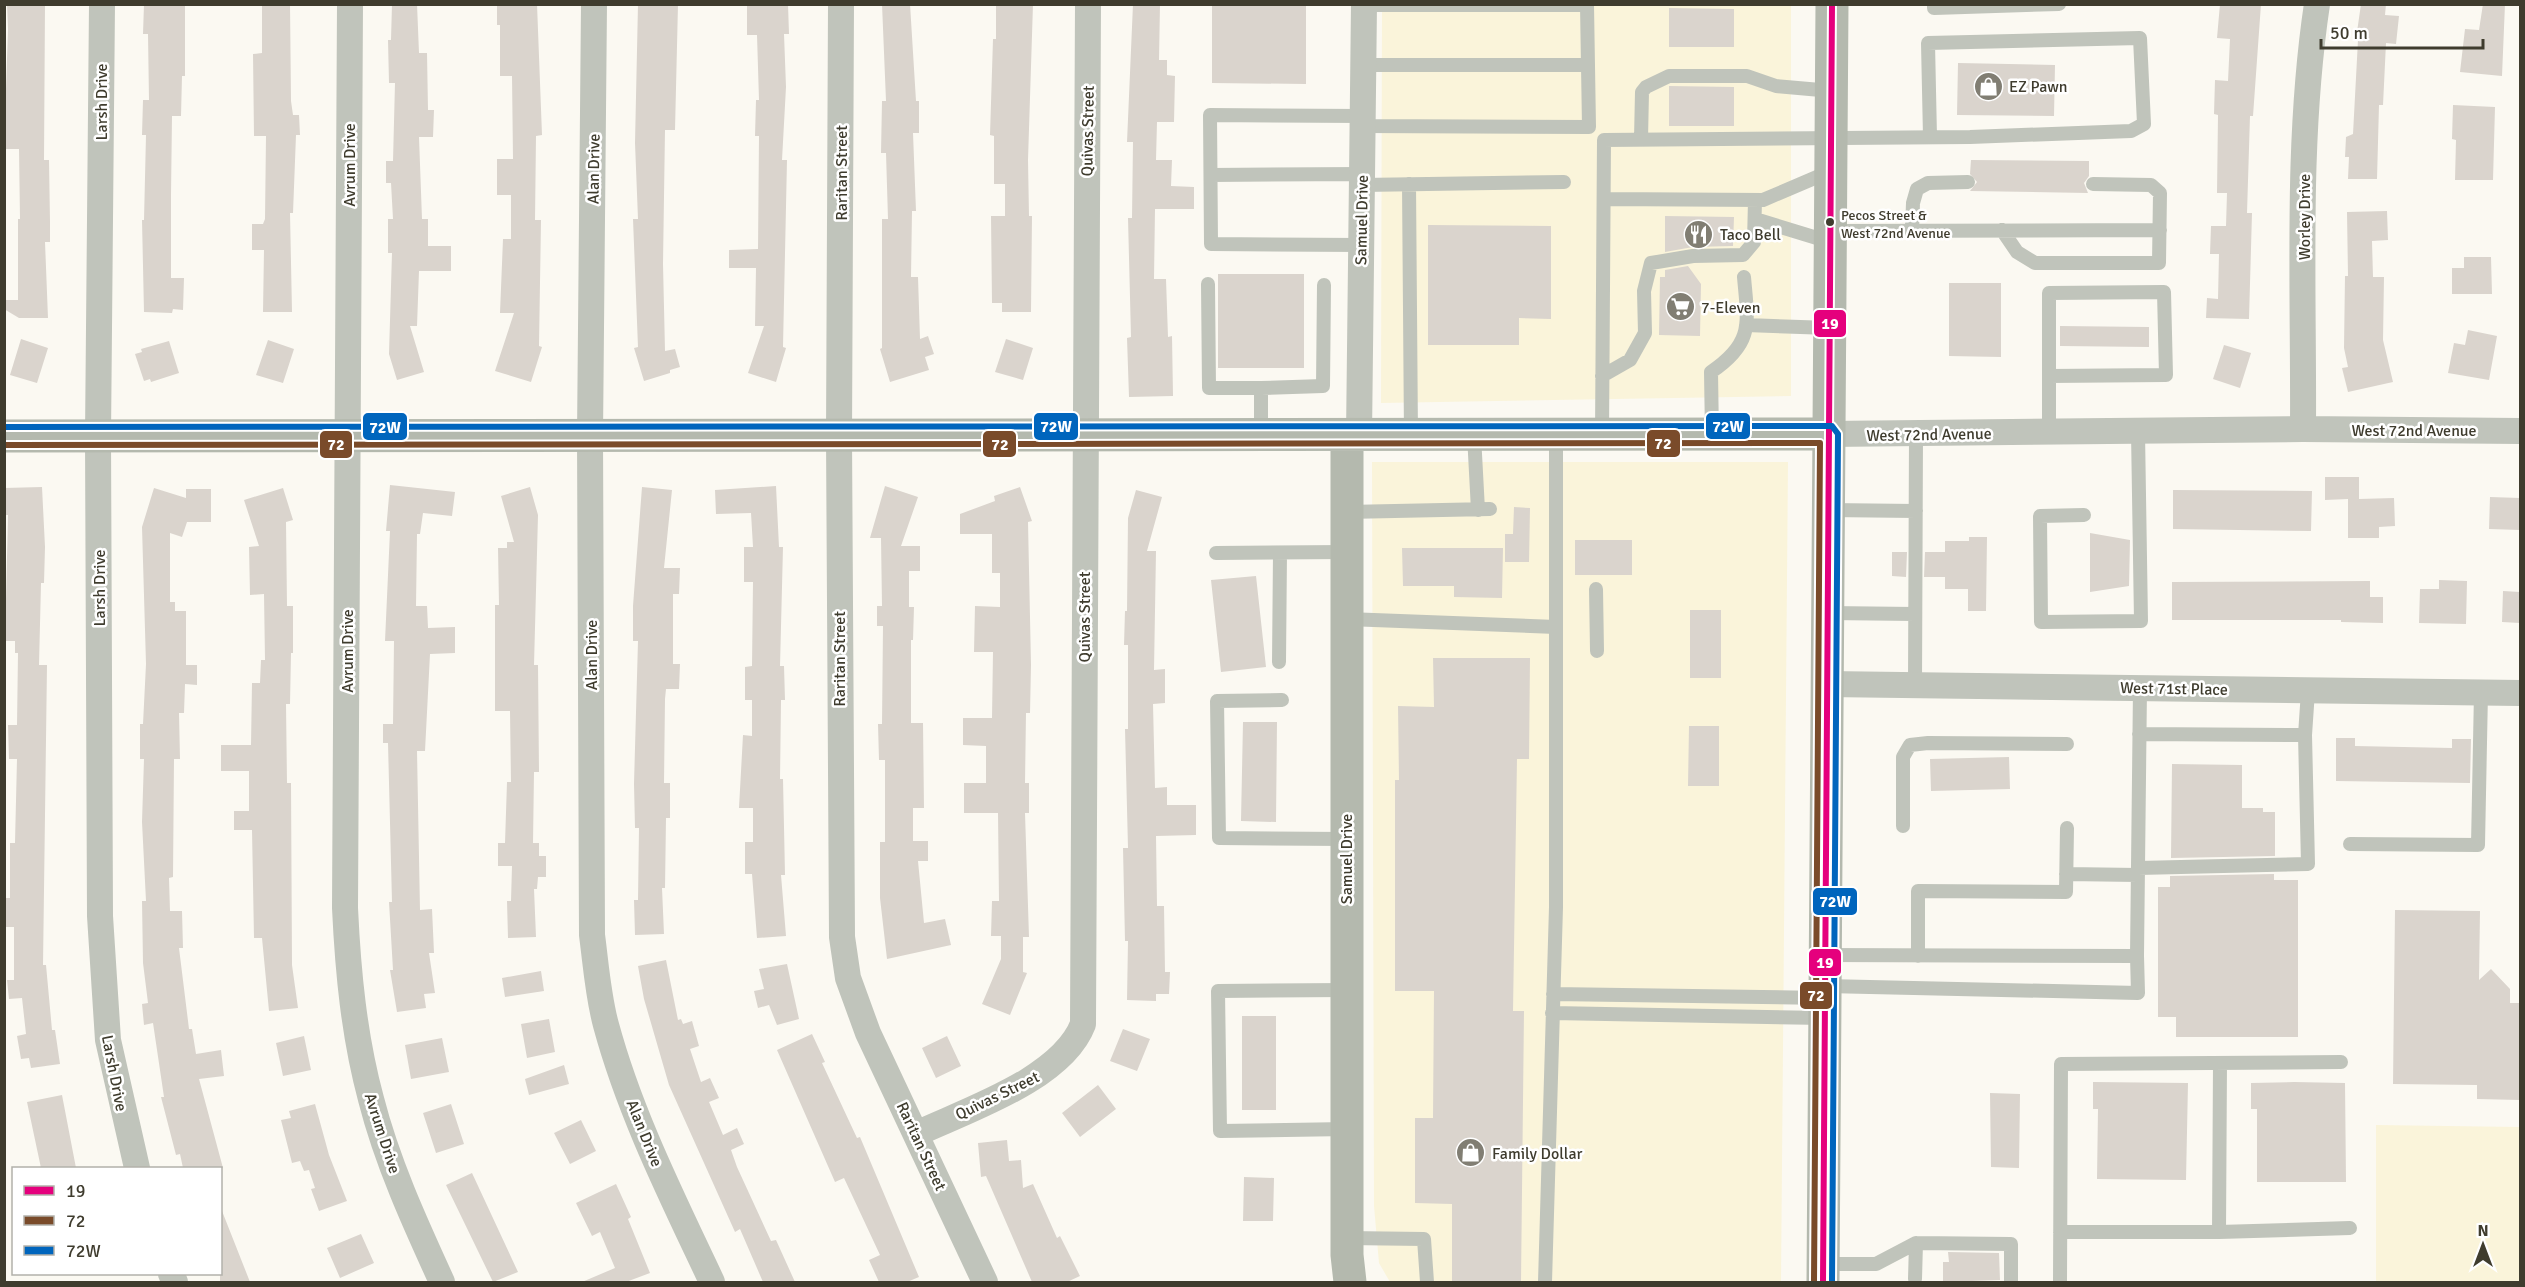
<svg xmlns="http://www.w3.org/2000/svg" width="2525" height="1287" font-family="Signika,sans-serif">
<rect width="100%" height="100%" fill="#fbf9f2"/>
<path fill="#faf4da" d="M1382,5H1791V396L1381,403Z
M1372,462H1788L1781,1282H1390L1379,1263L1374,1206Z
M2376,1125L2520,1127V1282H2376Z"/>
<path fill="#dad4cd" d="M7,4H45L44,160H49L50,222V242H45L48,318H19L4,309V300H18V219H20L19,149H4L8,29Z
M144,4H185V76H182L181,116H172L171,195V278H184L183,310L173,309L172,313L144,312L142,220H144L146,135H142L143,100H149L148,34H143Z
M262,4H290L291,101L293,115H299L300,135H296L293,213H290L292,312H263L264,250H252V224H263L265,219L266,136H254L253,54L262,53Z
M392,4H417L419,53H427L428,110H434L433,137H419L422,219H428V246H451V271H419L417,326H410L424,372L397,380L389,354L392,253H388V219H393L391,183H386V161H393L395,83H389L388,40H391Z
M497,4H537L542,135L536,136L535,220H541L539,346L542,347L531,382L495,371L514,313H500L503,239H511V195H497V159H513L512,76H500V25H497Z
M638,4H678L675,130H665L663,264L665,351L675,349L680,367L670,370V373L644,381L634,348L638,347L633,219H638L635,143Z
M747,4H788L789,34H784L786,87L782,160H787L783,347L786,348L776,382L748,373L764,326H755L756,268H729V250L758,249L759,136H755L756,100H759L757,35H747Z
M882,4H910L916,101H919V133H913L916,211H912L911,277H918L920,339L928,336L934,354L925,357L929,370L890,382L880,349L882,348V219H888L886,153H881L882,101H886Z
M996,4H1033L1028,160L1029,216H1032L1031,312H1002V303H992L991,216H1005V184H994V136L990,135L993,39H996Z
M1133,4H1160L1159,60H1167V75L1175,76L1174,122H1157L1156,160H1172L1171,186L1194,187V209H1155L1154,279H1166L1168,337L1172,336L1173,396L1129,397L1127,338L1131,337L1128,218H1132L1133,142H1127Z
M1212,4H1306V84L1212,83Z
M2220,4H2261L2253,116H2250L2247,213H2252L2249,319L2206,318L2207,298L2218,299L2219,254H2210L2211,226H2226L2227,193H2217L2218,115L2214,114L2215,80L2228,81L2230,39L2217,38Z
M2361,4H2386L2385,15L2399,16L2396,44L2386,43L2383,105H2379L2377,179H2348L2349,157H2345L2346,137L2353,134L2358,40L2356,39Z
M2483,4H2505L2502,76L2460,72L2465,29L2479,30Z
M1669,8L1734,9V47H1669Z
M1958,63L2055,65L2054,116L1957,115Z
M1669,86L1734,87V126H1669Z
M2453,105L2495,107L2493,180H2455L2456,140L2452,139Z
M1971,160L2089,161V176L2084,183L2088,193L1970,191L1977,182L1970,174Z
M2387,211L2388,240L2372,241L2373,277H2384L2383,340L2393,382L2348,392L2342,368L2348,367L2344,348L2345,276H2348L2347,212Z
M1665,216L1734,217L1733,246L1693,247L1665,252Z
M1428,225L1551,226V319L1519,318V345H1428Z
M2464,257H2491L2492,294H2452V268H2464Z
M1688,266L1701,284L1700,336L1659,335L1660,277H1665V270Z
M1218,274H1304V368H1218Z
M1949,283H2001V357L1949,356Z
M2060,326L2149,327V347L2060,346Z
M2468,330L2497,336L2489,380L2448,373L2454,343L2465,345Z
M21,339L48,348L37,383L10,375Z
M1006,339L1033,348L1023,380L995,372Z
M268,340L294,349L283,383L256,375Z
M169,341L179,373L151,382L150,379L144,381L135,354L142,352L141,349Z
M2224,345L2251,353L2240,388L2213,379Z
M2325,477H2359V499L2394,498L2395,526L2379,527V538H2348V499L2325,500Z
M390,485L455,492L452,516L423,513L420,534H417L416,606H427L428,628L455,627V653L430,654L425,751H417L420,910L432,909L434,953H429L435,993L424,994L426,1008L397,1012L390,970H393L389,902H392L388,743H383V724H393L394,641H385L390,531H386Z
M776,486L779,547H783L780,666H784L785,700H781L780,779H783L785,875H781L786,936L757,938L752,874H745V842H753V808H739L743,735L752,736V700H745V667L752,666L753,582H744V547H753L751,513L716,514L715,490Z
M885,486L918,497L901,546H920V571H909V607H914L913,640H911V723H923L924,808H913V841H928V861H918L924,923L945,919L951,945L887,959L880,898V842H885V760H879L878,724H882L883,626H877V606H882L881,538H870Z
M42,487L45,547L44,583H41L39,665H47L43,965H46L52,1030H55L60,1064L31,1068L29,1058L21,1059L17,1036L26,1034L22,998L9,999L7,980H14V927H4V898H10V843H15L17,759H9L8,725H17L18,653H15V641H5L8,515H4V488Z
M530,487L538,515L534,665H538L539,772H534L533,843H539V856H546V877H538L537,889H534L536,937L508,938L507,901H511L512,866H498V843H505L507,782H511L510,711H495V605H499L498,548H507V542H514L501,496Z
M642,487L672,490L664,568H680L679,594H673V664H680L679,689H666L665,699L664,783H670V818H666L665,888H662L664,934L635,935L634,900H638L639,828H635L634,784L638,641H633V606Z
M1020,487L1032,521L1028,522L1031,665L1030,713H1026L1025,783H1029V813H1025L1029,937H1023V972L1027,973L1010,1015L982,1004L1001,959V936H991L992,901H999L998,813H964V783H986V746L963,745V718H992L993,652H974L975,606L1000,607V573H992V534H960V514L995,501L994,496Z
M154,488L186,498V489H211V522H187L182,537L170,533V602H175V611H186V665H197V685L185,684L184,713H179L180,759H174L173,877L169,878L170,911H182L183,948H179L189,1029H192L196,1054L221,1050L224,1076L199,1079L223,1168H183L180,1154L176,1155L161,1097H164L153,1023L144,1025L142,1004L148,1003L143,963L142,901H146L142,822L144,759H140V724H143L146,664L142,527Z
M283,488L293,520L286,522L287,606H293V653H291L290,704H286L287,783H291L292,965L298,1008L269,1011L262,938H254L252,830H234V811H249V771H221V745H251L252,683H260L261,660H265L264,594L250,595L249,547L259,546L244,500Z
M1136,490L1162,497L1147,551H1156L1154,670L1165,669V703L1153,704L1155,788L1167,787V805H1196V835L1156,836L1157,906H1164L1165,972H1170L1169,994H1156V1001L1127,1000L1128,941H1125L1123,848H1128L1125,729H1128V645H1124L1125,611H1127L1128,518Z
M2173,490L2312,491L2311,531L2173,529Z
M2490,497L2520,498V530L2489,529Z
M1514,507L1530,508L1529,562H1505V534H1513Z
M2090,533L2130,540L2129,586L2090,592Z
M1969,537H1987L1986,611H1968V589H1945V577H1924L1925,552H1945V541H1969Z
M1575,540H1632V575H1575Z
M1402,548H1503L1502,598L1454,597V586H1403Z
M1892,552H1907L1906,577L1892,576Z
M1256,576L1266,667L1221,672L1211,580Z
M2439,580L2467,581L2466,624L2419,623L2420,589H2439Z
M2370,581V597H2383V623L2341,622V620H2172V582Z
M2503,591L2520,592V623L2502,622Z
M1690,610H1721V678H1690Z
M1433,658H1530L1529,759H1517L1513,1011H1524L1521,1282H1452V1204L1415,1203V1118H1433L1434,991H1395V780H1399L1398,706L1434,707Z
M1243,722H1277L1276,822L1241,821Z
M1689,726H1719V786H1688Z
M2336,738H2355V746L2452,748V739H2471L2470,783L2336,781Z
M2009,757L2010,789L1931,791L1930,759Z
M2172,764L2242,765V808H2263V812H2275V856L2171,858Z
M2274,874V880H2298V1037H2176V1017H2158V887H2170V876Z
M2395,910L2480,911L2479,980L2491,969L2510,989V1003H2520V1100L2477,1099V1085L2393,1084Z
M666,960L678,1020L681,1019L683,1024L692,1021L699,1046L690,1049L701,1082L710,1078L719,1098L709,1102L723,1135L737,1128L744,1144L731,1150L737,1167L771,1241L776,1240L795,1282H763L740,1229L735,1232L669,1085L644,999L638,966Z
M787,964L799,1019L777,1025L769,1005L758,1008L754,991L764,989L759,969Z
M541,971L544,991L505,997L502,978Z
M1242,1016H1276V1110H1242Z
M549,1019L555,1052L527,1058L521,1024Z
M1123,1029L1150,1039L1137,1071L1110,1061Z
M812,1034L825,1062L822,1063L857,1138L860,1137L919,1277L907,1282H879L869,1260L880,1255L844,1178L835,1182L777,1050Z
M304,1036L311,1070L283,1076L276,1043Z
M947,1036L961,1066L936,1078L922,1048Z
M442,1038L449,1072L411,1079L405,1045Z
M564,1065L569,1084L529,1095L525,1079Z
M2093,1082L2188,1083L2186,1180L2097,1179L2098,1109H2093Z
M2294,1082L2345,1083L2346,1182H2257V1109H2251V1083Z
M1098,1085L1116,1109L1080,1137L1062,1113Z
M1990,1093L2020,1094L2019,1168L1991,1167Z
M62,1095L76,1168H41L27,1102Z
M315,1104L329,1155L347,1201L319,1211L311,1189L315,1188L309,1170L304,1171L300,1161L292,1163L281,1120L291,1118L289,1111Z
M451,1104L464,1144L436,1153L423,1113Z
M581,1120L596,1151L570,1164L554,1133Z
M1007,1140L1009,1161L1021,1160L1023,1188L1033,1184L1057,1238L1060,1236L1080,1276L1067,1282H1032L986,1176L981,1177L978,1143Z
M472,1173L518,1272L493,1282L446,1185Z
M1244,1177L1274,1178L1273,1221H1243Z
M616,1184L631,1217L628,1219L650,1273L626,1282H582L615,1268L600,1232L592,1236L576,1203Z
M220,1211H222L250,1282H220Z
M361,1234L374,1263L340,1278L327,1248Z
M1948,1252L1999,1253L2000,1280L1943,1282V1262H1949Z"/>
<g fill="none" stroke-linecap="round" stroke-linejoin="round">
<path stroke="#c0c4bb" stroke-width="14" d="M1934,4V8L2059,4
M1363,65H1588
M1362,126L1589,127L1587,5H1364
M1641,139L1642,92L1646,87L1669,76H1747L1776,86L1832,91
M1211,175L1362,174
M1409,184L1411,436
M1362,185L1564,182
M1604,199L1763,200L1831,171
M1755,219L1830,242
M1912,230L1913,203L1917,189L1928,183L1968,182
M2002,230L2017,252L2035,263H2159L2160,193L2151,185L2093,184
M1830,231L2160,230
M1361,245L1211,244L1210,115L1363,116
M1208,284L1209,388H1261V436
M1746,325L1830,328
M1602,376L1630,360L1645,333L1644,291L1651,263L1693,256L1743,255L1754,242L1755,200
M2049,376L2166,375L2164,292L2049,293V433
M1261,388L1323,386L1324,285
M1474,435L1478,510
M1602,435L1604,140L1970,137L2131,131L2144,124L2140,38L1928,43L1930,137
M1712,435L1711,372C1754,343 1748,323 1744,277
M1828,510L1916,511
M1347,512L1490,509
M2084,515L2040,516L2041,622L2141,621L2138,432
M1216,553L1347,552
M1596,589L1597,651
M1828,613L1915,614
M1347,619L1556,627
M1279,662L1280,553
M1915,686L1916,435
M1282,700L1217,701L1219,838L1346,839
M2139,734L2305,735
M1903,826V757L1910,745L1928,743L2067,744
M2350,844L2478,845L2481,692
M2138,868L2308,864L2305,735L2308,691
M2066,874L2138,875
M1826,955L2137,956L2140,688
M1918,956V891L2066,892L2067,828
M1826,986L2138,993L2137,956
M1346,990L1218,991L1220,1131L1347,1129
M1553,994L1826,998
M1552,1013L1825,1018
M2220,1063L2219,1232L2350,1228
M2060,1232H2219
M1347,1238L1424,1239L1427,1282
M1823,1264H1876L1916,1243L2011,1244V1282
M1915,1279L1916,1243
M1545,1282L1556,907V435
M2060,1282L2061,1064L2341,1062"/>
<path stroke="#c0c4bb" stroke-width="26" d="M102,4L98,436L100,916L108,1040L137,1168
M350,4L345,908C348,972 354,1036 371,1099C387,1162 415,1223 442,1282
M594,4L590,436L592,935C596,965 598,996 606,1025C630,1114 673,1199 712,1282
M841,4L839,436L842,937L848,978L868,1033L985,1282
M2303,429C2304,288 2296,144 2317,4
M1829,434L2303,429L2520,431
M1359,436L1364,4
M1827,684L2520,693
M916,1134C967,1110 1062,1079 1083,1024L1088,4
M171,1274L175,1282"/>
<path stroke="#b4b9ae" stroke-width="33" d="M4,436L1829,434
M1347,436V1255L1350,1282
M1823,1282L1832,4"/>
<defs>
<path id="bus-1" d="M1823,1282L1832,4"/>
<path id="bus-2" d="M4,445L1820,443L1814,1282"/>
<path id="bus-3" d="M4,427L1832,426L1838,434L1832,1282"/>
</defs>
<use href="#bus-1" stroke="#fff" stroke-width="10"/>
<use href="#bus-2" stroke="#fff" stroke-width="10"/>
<use href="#bus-3" stroke="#fff" stroke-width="10"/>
<use href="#bus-1" stroke="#e5007d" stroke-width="6"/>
<use href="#bus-2" stroke="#7a4b2a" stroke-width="6"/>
<use href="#bus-3" stroke="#0065bd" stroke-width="6"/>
</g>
<defs>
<symbol id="shop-disc" viewBox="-11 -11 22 22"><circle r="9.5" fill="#817e73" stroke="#fff"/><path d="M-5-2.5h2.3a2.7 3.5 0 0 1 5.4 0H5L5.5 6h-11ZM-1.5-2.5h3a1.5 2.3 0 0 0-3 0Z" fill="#fff"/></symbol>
<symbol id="restaurant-disc" viewBox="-11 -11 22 22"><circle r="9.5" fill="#817e73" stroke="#fff"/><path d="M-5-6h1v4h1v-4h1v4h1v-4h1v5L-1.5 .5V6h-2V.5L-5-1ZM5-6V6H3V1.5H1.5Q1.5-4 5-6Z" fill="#fff"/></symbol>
<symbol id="supermarket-disc" viewBox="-11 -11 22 22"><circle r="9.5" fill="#817e73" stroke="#fff"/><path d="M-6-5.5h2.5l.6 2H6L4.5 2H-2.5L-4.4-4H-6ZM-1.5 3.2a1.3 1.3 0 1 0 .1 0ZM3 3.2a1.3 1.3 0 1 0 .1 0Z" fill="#fff"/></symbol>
</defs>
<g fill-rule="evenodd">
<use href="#shop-disc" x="1972" y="70" width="33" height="33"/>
<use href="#restaurant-disc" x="1682" y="218" width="33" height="33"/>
<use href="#supermarket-disc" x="1664" y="290" width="33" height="33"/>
<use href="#shop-disc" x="1454" y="1136" width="33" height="33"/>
</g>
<circle fill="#3f3c2e" stroke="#fff" stroke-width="2" cx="1830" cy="222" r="5"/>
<g text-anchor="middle" stroke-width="5" stroke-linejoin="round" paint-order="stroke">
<g font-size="14" fill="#3f3c2e" stroke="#fff" text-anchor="start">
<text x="1841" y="220">Pecos Street &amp;<tspan x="1841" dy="18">West 72nd Avenue</tspan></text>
</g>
<g font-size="16" fill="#3f3c2e" stroke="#fff" text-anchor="start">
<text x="2009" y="92">EZ Pawn</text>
<text x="1720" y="240">Taco Bell</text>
<text x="1701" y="313">7-Eleven</text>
<text x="1492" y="1159">Family Dollar</text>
</g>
<g font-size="16" fill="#3f3c2e" stroke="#fff">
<text transform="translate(101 102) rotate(-90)" y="6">Larsh Drive</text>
<text transform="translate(1087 131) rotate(-89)" y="6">Quivas Street</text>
<text transform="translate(349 165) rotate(-90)" y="6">Avrum Drive</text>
<text transform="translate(593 169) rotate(-89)" y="6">Alan Drive</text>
<text transform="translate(841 173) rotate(-90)" y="6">Raritan Street</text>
<text transform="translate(2304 217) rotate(-90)" y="6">Worley Drive</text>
<text transform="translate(1361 220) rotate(-89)" y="6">Samuel Drive</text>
<text x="2414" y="436">West 72nd Avenue</text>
<text transform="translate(1929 434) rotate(-1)" y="6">West 72nd Avenue</text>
<text transform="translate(99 588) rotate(-90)" y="6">Larsh Drive</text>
<text transform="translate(1084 617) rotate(-90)" y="6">Quivas Street</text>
<text transform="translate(347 651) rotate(-90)" y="6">Avrum Drive</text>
<text transform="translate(591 655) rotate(-90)" y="6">Alan Drive</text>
<text transform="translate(839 659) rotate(-90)" y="6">Raritan Street</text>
<text transform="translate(2174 688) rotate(1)" y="6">West 71st Place</text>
<text transform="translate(1346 859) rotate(-90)" y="6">Samuel Drive</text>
<text transform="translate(115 1073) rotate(79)" y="6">Larsh Drive</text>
<text transform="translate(997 1095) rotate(-26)" y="6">Quivas Street</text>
<text transform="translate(383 1133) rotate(72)" y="6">Avrum Drive</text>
<text transform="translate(645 1133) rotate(68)" y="6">Alan Drive</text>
<text transform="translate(922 1146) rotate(65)" y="6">Raritan Street</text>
</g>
</g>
<g stroke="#fff" stroke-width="2">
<rect x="1813" y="309" width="34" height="29" rx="6" fill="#e5007d"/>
<rect x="1705" y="412" width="46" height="28" rx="6" fill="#0065bd"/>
<rect x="1033" y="412" width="46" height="29" rx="6" fill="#0065bd"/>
<rect x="362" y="412" width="46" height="29" rx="6" fill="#0065bd"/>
<rect x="1646" y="429" width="35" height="29" rx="6" fill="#7a4b2a"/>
<rect x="982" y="430" width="35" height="28" rx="6" fill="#7a4b2a"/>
<rect x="319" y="430" width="34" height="29" rx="6" fill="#7a4b2a"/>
<rect x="1812" y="887" width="46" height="29" rx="6" fill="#0065bd"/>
<rect x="1808" y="948" width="34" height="29" rx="6" fill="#e5007d"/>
<rect x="1799" y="981" width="34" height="29" rx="6" fill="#7a4b2a"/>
</g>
<g font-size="16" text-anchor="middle" font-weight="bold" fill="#fff">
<text x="1830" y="329">19</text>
<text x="1728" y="432">72W</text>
<text x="1056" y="432">72W</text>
<text x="385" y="433">72W</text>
<text x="1663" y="449">72</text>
<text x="1000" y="450">72</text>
<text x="336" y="450">72</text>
<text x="1835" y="907">72W</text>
<text x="1825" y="968">19</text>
<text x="1816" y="1001">72</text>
</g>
<rect width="2525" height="1287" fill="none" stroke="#3f3c2e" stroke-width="12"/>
<rect x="12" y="1167" width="210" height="108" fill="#ffffff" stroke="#b2b1ab" stroke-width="1.5"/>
<rect x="24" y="1186" width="30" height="9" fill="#e5007d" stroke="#b2b1ab" stroke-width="1.5"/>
<text x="66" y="1197" font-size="18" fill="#3f3c2e">19</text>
<rect x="24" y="1216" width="30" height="9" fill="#7a4b2a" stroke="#b2b1ab" stroke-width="1.5"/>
<text x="66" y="1227" font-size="18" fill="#3f3c2e">72</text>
<rect x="24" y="1246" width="30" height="9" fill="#0065bd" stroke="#b2b1ab" stroke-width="1.5"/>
<text x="66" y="1257" font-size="18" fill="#3f3c2e">72W</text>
<g transform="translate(2483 1245)" stroke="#ffffff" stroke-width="4.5" paint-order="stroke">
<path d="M0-4.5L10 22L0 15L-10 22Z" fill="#3f3c2e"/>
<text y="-9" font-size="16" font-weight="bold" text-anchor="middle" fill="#3f3c2e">N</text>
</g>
<path d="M2321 39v9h162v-9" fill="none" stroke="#3f3c2e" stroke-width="3"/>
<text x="2330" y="39" font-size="18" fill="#3f3c2e" stroke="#ffffff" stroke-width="4.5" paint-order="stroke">50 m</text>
</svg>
